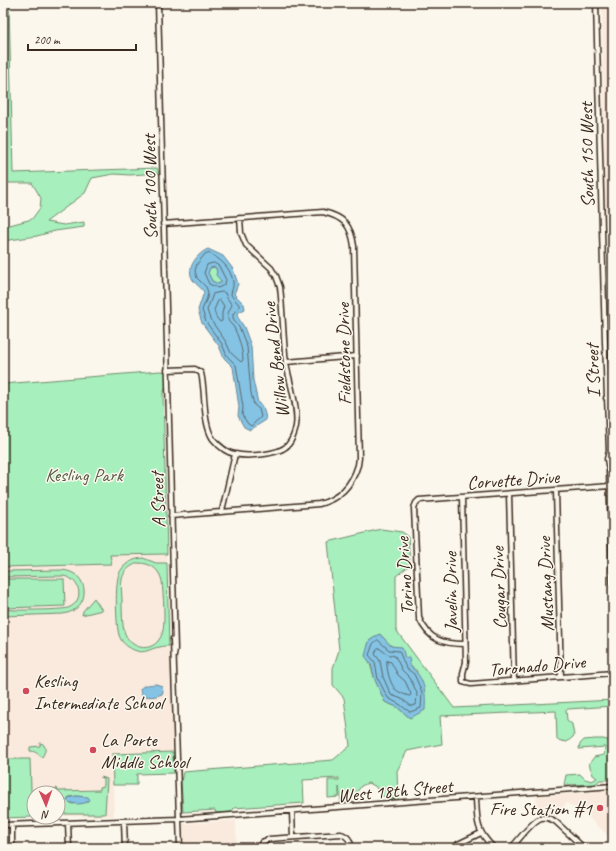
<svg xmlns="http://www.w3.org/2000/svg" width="616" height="851" font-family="Caveat,sans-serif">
<rect width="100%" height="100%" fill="#fbf7ec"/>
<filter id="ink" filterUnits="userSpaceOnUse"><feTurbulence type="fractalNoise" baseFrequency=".025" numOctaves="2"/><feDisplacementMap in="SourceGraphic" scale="8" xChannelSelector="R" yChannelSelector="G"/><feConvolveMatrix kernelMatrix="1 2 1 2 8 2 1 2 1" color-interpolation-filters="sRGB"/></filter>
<g filter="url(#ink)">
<path fill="#faeade" d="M602,3H613V222H605Z
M167,554L173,752L112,754L114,816H58V793H34V815H32L30,759H3V567L112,564L110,555Z
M613,791V840L582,812L566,803L556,818L543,816L538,817L536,796Z
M236,820L237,848H182L183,824Z"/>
<path fill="#a7efbc" stroke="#718c6d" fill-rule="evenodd" d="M3,3H9L13,173L157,168L159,173L130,175L114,174L92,178L85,193L46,222L64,225L84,222V227L55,231L37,236L3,241V225L6,226L32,219L40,208L41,198L32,183H3Z
M215,267L222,282L218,284L212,281L208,273L210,268Z
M160,371L166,372C166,379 167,387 163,393L167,554L110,555L112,564L3,567V384Z
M381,529L402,532L408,536L410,565L396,576V630L454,708L613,700V706L568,709L566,710L567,720L572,724L574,736L567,742L557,740L556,711L440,716L442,744L407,751L397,771L398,800L382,796L375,786L368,783L361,786L350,803H341L339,787V797L328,798V780H339V778L303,780L304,803L234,808L232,812L216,813L215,810L183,812L181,782L183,772L333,760L350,746L344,698L333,685V668L339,650L328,542ZM380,634L386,641L405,658L409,665L417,671L410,718L397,707L385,702C377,685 365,660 369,641Z
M143,558L156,563H167L169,646C166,646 163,646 160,647C150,648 145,655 134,650C127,647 121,642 119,635C116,626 115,582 119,574C123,564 132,559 143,558ZM138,563C151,563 159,569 162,581C163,594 166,623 162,634C154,656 125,650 123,625C122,616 122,608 122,599C121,583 119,570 138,563Z
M61,570C91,571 92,610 63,614L3,616V609C11,611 62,610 68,608C86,601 80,577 62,576L3,577V572L7,571Z
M3,579H64L65,606L4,608Z
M94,598L102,610L82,615L83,611Z
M595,739H603L611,741L613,778L612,780H600L595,784L564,785L566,775L580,774L585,779L592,781L597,778L593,775L589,764L594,757L604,755L605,747L579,749L580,744L584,740Z
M40,743L43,744C47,748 45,752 42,757C38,755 36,751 30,751V747L40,746Z
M173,752L174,773L137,774V785H113L112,754Z
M3,759H30L32,817L3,818Z
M101,777L107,779L105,814H58V793H51V790L57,788L58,791L100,790V787L104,786V778H101ZM76,796L86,797L88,802L72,804L67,799L69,797Z"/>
<path fill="#84c3e4" stroke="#678695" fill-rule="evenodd" d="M208,249L223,256L233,269L238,284L234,294L244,304L245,309L239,312L237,316L244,327L251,346L253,380L258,403C264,407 265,413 266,420L250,430L244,427L238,416L239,407L233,367L224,358L219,346L202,323L198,310L204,292C201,287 196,285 193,280C185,268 198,253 208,249ZM215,267L217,271L216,275L222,282L218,284L212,281L208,273L210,268Z
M380,634L391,646L402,647L405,658H410L409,665C425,678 426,691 425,710L410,718L397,707L385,702L375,680L371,664L365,656L369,641Z
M156,684L162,686L163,691L162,694C156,697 146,698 141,694L140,689C144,684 150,685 156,684Z
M76,796L88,797L90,800C85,805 73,805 67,801L68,798Z"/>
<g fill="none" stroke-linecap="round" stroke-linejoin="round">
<path stroke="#58676d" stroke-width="1" d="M208,253C220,258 231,268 233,282C234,287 231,291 231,295L240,306L233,314V318L240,329L247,347L251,393L254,405L259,409L261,417L251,426L248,424L242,415L243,407L236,365L227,356L222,344L206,322L202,310L207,298L208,292L206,287L197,278L195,271L197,264L205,254Z
M214,263L219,266L226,280L224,285L218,288L209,284L204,273L207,265Z
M223,292L225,293L227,298L232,305C230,309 227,313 228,318C228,322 230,323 233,326C238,334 243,351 243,360L241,362L231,353L226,342L210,319L207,310L213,294Z
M220,300L224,306L222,313V321L220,322L216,317L214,310L218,301Z
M378,640L389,650L399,651C401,657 404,662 406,668L414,674L422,692L421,708L410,712L399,704L388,698L378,679L375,662L369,655L373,644Z
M379,648L387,654L395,656L402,670L410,678L417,693L416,705L411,706L402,699L391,695L383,677L380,661L375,654L377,649Z
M387,661L391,662L398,675L405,681L411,694L410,696C407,696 398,692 395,689C390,683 386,669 387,661Z"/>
<defs>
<path id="minor" d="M158,3L175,649L174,656
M596,3L605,342L609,451L607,459L609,471L613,601
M163,224L323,212C344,217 351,225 354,246L359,458L358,465C352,485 339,499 319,504L171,516
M286,362L357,356
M167,370L195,369L201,373C206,393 202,422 213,439C218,445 227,453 235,454C247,457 279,455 288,445C292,440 295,432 296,426C299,410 289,380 286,363C283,338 283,312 280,287L276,276L271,268L246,245L241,233L240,218
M606,398H613
M556,491L561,677
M509,494L514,681
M462,497L466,662L463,673V682
M222,511L235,454
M173,639L180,848
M613,640V663
M465,644C442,644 429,640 419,618L414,508L416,503L419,500L610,486
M463,682L471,684L613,673
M476,797C477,821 476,831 494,848
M292,812L293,837
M124,822L125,848
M68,823L69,848
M3,825L179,819L613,786
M12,825V848
M458,844L481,833
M259,848L262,842L269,839L341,834C348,836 351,841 351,848
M511,848C518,841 532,821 541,818C546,817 552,819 556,822L584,848"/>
</defs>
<use href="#minor" stroke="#3b2a1e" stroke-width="7"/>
<use href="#minor" stroke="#fbf7ec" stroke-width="4"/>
</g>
</g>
<g fill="#d1495b" stroke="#fbf7ec" stroke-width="1.5">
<circle cx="26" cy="691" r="4"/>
<circle cx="93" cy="750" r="4"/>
<circle cx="600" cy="808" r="4"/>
</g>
<g text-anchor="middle" stroke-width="3" stroke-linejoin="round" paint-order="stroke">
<g font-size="19" fill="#3b2a1e" stroke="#fbf7ec">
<text transform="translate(586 155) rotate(-91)" y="7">South 150 West</text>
<text transform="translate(149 187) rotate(-91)" y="7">South 100 West</text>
<text transform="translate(343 354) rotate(-91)" y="7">Fieldstone Drive</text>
<text transform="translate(275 360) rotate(-97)" y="7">Willow Bend Drive</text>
<text transform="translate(592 371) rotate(-92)" y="7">I Street</text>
<text transform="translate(513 479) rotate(-4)" y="7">Corvette Drive</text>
<text transform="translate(157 500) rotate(-92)" y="7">A Street</text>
<text transform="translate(404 576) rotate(-94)" y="7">Torino Drive</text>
<text transform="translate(545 584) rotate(-92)" y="7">Mustang Drive</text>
<text transform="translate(498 588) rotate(-92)" y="7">Cougar Drive</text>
<text transform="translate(450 592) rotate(-91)" y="7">Javelin Drive</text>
<text transform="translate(537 665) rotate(-5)" y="7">Toronado Drive</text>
<text transform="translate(395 790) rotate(-5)" y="7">West 18th Street</text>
</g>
<g font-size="19" fill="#565b46" stroke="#fbf7ec">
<text x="84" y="481">Kesling Park</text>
</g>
<g font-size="19" fill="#3b2a1e" stroke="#fbf7ec" text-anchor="start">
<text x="34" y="687">Kesling<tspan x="34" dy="22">Intermediate School</tspan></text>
<text x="101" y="746">La Porte<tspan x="101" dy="22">Middle School</tspan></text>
<text x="592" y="815" text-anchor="end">Fire Station #1</text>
</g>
</g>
<rect width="616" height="851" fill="none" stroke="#fbf7ec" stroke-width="16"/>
<rect x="8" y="8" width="600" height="835" fill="none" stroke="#3b2a1e" stroke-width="1.5" filter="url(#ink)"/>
<g transform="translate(46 805) rotate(178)"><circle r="19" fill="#fbf7ec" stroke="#aea59a"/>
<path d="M0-3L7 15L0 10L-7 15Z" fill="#d1495b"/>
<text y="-6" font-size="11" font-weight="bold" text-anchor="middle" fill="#3b2a1e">N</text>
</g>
<path d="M28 44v6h108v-6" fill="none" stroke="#3b2a1e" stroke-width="2"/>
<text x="34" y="44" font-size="12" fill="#3b2a1e" stroke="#fbf7ec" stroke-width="3" paint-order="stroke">200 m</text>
</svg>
